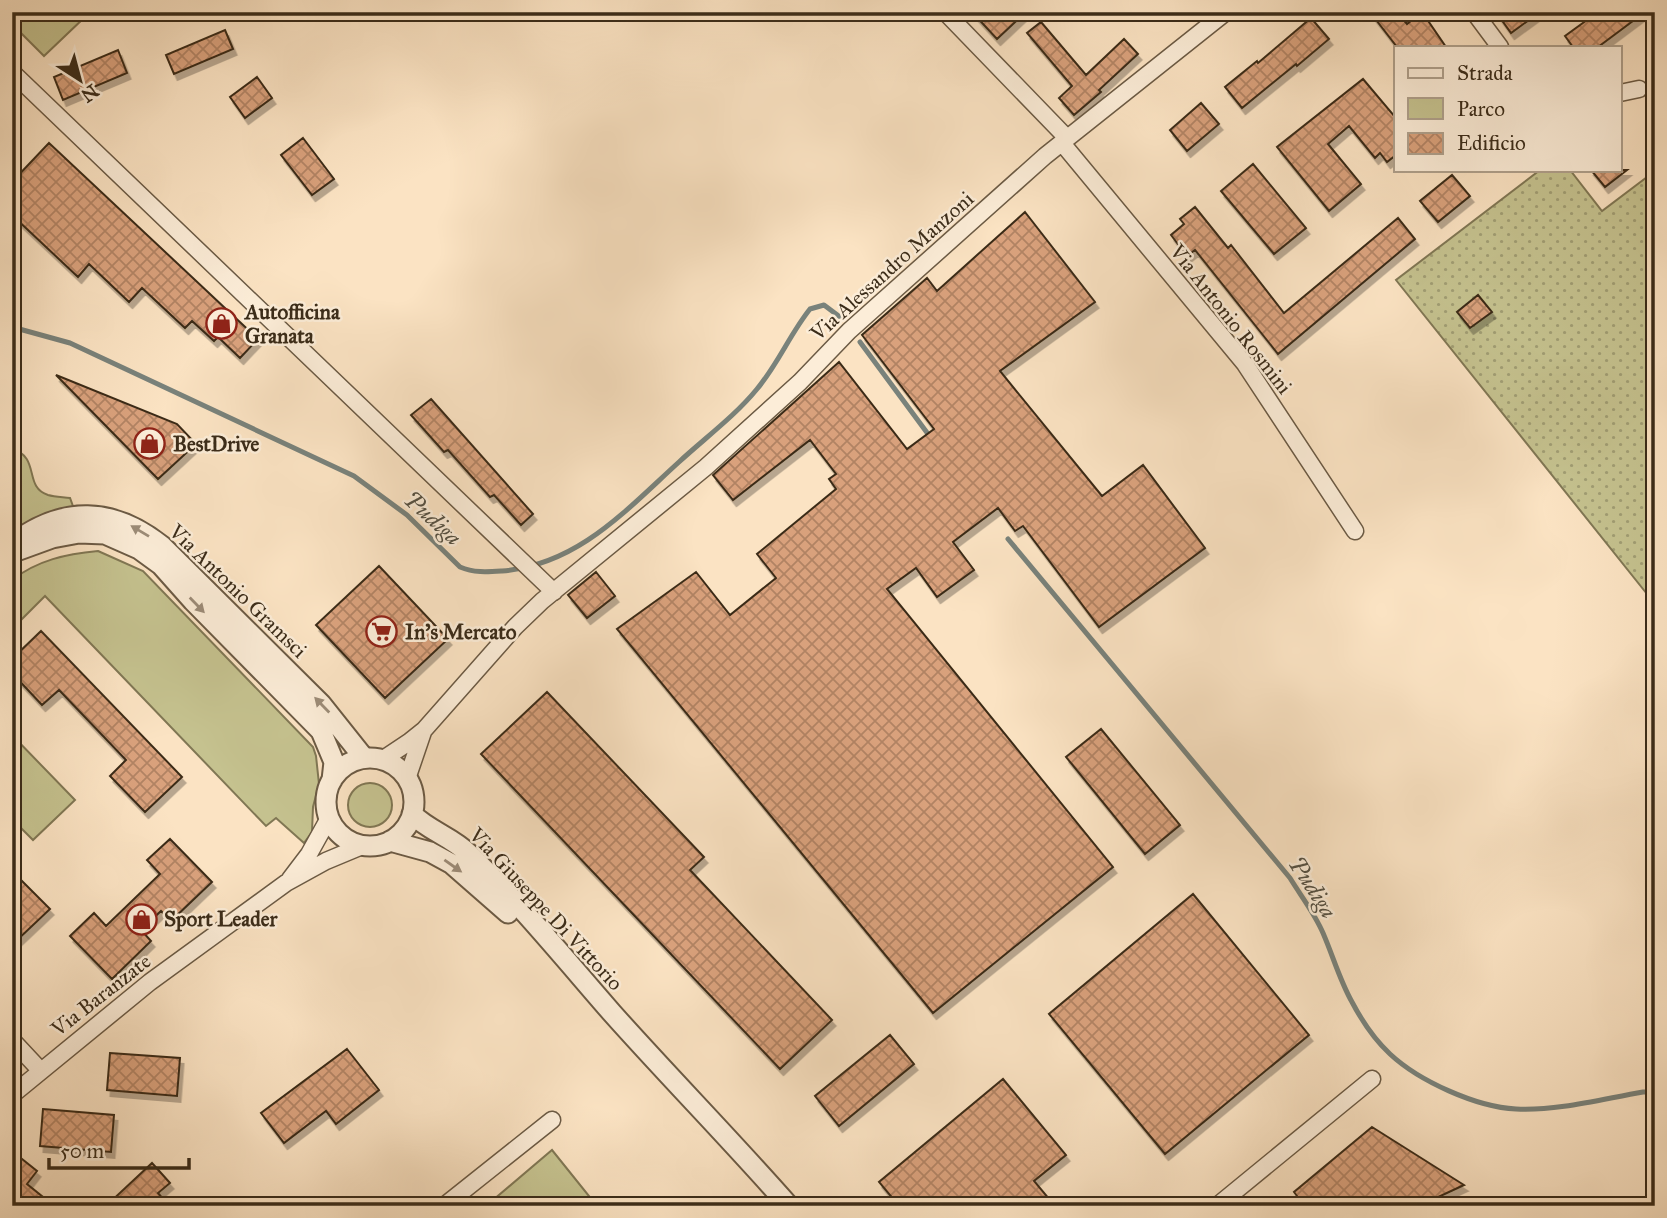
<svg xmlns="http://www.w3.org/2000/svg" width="1667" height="1218" font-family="'IM FELL Great Primer',serif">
<defs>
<pattern id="garden-dots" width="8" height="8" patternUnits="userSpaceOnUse" patternTransform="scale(1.75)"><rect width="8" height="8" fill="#c5c28f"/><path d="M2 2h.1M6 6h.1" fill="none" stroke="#a19e74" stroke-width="1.8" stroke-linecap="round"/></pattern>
<pattern id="building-cross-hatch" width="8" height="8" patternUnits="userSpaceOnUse" patternTransform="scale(1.75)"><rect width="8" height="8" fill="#d9a17b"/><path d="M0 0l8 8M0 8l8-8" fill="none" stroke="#b18364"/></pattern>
<filter id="shadow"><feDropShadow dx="3.5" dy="6" stdDeviation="0" flood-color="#0004"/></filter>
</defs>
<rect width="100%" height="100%" fill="#fbe3c3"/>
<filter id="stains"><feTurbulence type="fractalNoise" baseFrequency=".00286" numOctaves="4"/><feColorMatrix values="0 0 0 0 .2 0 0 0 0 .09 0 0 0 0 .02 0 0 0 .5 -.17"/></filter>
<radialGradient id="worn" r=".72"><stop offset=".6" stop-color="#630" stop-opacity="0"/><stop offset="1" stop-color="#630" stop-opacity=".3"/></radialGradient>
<path fill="#c5c28f" stroke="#807754" stroke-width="2" d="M12,12H85L87,15L44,56L12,24Z
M12,449C41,457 23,487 48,495C55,497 63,497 70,498L74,509C51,513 30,518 12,533Z
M98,551L143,571L313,747L316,756L319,784L313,807L312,832L304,843L276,818L266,826L45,596L12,629V580C38,560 66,554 98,551Z
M12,735L75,800L33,840L12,819Z
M348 805a22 22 0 1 1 44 0a22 22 0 1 1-44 0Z
M552,1150L597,1206H486Z"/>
<path fill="url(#garden-dots)" stroke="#807754" stroke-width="2" d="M1540,170H1570L1602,211L1655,171V604L1396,280Z"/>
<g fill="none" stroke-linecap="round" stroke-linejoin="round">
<path stroke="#79827b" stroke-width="5" d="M12,327L70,343L354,476L407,515L460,567C474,573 487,572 502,571C578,565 626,510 679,462C705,438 735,416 757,389C778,364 790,334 810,309L824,305L840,317
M860,342L928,434
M1008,539L1290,878C1301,896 1315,914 1323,933C1333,956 1340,981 1352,1002C1362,1021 1375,1040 1390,1054C1419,1081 1476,1107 1516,1109C1558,1111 1602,1099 1643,1092H1655"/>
</g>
<path fill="url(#building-cross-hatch)" stroke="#3b2c19" stroke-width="2" filter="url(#shadow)" d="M972,12H1026L997,39Z
M1370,12H1397L1407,24L1422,12L1446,47H1397Z
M1496,12H1540L1511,33Z
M1598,12H1645L1598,47H1573L1565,36Z
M1311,18L1329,39L1297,66L1296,64L1242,108L1225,87L1257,61L1258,63Z
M1041,22L1086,75L1124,39L1138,54L1099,90L1101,92L1074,115L1059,98L1072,86L1027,33Z
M225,30L233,49L174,74L166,55Z
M118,50L127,73L63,100L54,77Z
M257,77L272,98L245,118L230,97Z
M1363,79L1396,118V155L1387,162L1380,153L1375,158L1349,126L1328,144L1361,184L1329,211L1277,147Z
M1201,103L1219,124L1187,151L1170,130Z
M303,138L334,179L312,195L281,155Z
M49,143L258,339L240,358L218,337L214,341L192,321L185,328L142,288L129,302L89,264L78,277L12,215V182Z
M1253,164L1306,228L1274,254L1221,191Z
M1591,170H1627L1605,187Z
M1452,175L1470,196L1438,222L1420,201Z
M1195,207L1228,248L1231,245L1284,313L1398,218L1415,239L1278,354L1195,250L1187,256L1171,235L1184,224L1180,219Z
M1025,212L1095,302L1000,371L1102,496L1143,465L1205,548L1099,627L1023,526L1015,531L998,508L953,542L974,570L937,597L916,568L887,589L1113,867L933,1013L617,629L696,572L730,615L776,578L757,554L836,489L829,479L836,474L810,440L733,500L713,475L839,362L907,449L934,429L862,335L927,278L937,291Z
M1478,295L1492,312L1470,328L1457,312Z
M56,375L177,424L196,444L158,479Z
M431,399L533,514L521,525L494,495L490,497L448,450L444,452L411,415Z
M379,566L448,639L385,698L316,625Z
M596,572L615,596L587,618L568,595Z
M41,631L182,777L145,812L110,776L126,760L59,690L42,705L12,673V659Z
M547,692L704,857L690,870L832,1020L780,1069L481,754Z
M1101,729L1180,825L1145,854L1066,757Z
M170,839L212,882L171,921L161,911L141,930L151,941L112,979L70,936L94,913L106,926L160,874L147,860Z
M12,871L50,909L12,945Z
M1193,894L1309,1035L1165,1154L1049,1014Z
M890,1035L914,1064L839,1126L815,1096Z
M347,1049L379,1090L336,1124L326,1111L284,1143L261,1113Z
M110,1053L180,1058L177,1096L107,1090Z
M1003,1079L1066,1155L1034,1181L1055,1206H899L879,1182Z
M43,1109L114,1115L111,1152L40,1146Z
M1372,1127L1464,1185L1419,1206H1285L1297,1196L1294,1192Z
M12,1151L37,1171L27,1184L43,1197L36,1206H12Z
M152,1163L170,1183L158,1193L169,1206H106Z"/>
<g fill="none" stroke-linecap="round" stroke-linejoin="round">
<defs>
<path id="minor" d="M945,12L1067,138
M1474,12L1500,47
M12,72L554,592
M1620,93L1639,89
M1062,143L1245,364L1355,531
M382,760L409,742L424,730L515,627L542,601L706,467L800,382L849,331L1045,156L1226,12
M407,779L423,732
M290,879L309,854L329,818
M12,1040L40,1070
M12,1095L150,982L286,883L326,861L362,846
M444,1206L552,1120
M1217,1206L1372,1079"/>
<path id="tertiary" d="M12,544C63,505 113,507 162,546L321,704L364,758
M19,550L52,538L79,533L105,534L139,549L161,565L193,601L321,731L334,762L332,780
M326 802a44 44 0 1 1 88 0a44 44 0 1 1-88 0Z
M412,814C429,831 452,837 469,854C520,904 565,959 612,1013C670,1078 731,1140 789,1206
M390,841L430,852L452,864L508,913"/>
</defs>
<use href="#minor" stroke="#6b5a44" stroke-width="19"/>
<use href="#tertiary" stroke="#6b5a44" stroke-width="23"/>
<use href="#minor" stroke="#fcedd8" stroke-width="16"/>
<use href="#tertiary" stroke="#fcedd8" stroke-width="19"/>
</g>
<defs><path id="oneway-solid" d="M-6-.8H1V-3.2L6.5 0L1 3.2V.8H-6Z" transform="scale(1.75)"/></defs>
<g fill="#9c8c78">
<use href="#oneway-solid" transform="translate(140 531) rotate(-149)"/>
<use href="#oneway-solid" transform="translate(197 605) rotate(46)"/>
<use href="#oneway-solid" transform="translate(322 705) rotate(-134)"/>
<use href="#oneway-solid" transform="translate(453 866) rotate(35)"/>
</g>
<defs>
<symbol id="shop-ring" viewBox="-11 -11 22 22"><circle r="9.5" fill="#fcedd8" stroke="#8f2418" stroke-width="1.5"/><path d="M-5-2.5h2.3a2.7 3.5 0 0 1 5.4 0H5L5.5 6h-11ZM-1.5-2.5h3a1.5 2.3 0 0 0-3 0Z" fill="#8f2418"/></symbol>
<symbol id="supermarket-ring" viewBox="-11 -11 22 22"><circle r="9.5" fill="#fcedd8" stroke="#8f2418" stroke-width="1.5"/><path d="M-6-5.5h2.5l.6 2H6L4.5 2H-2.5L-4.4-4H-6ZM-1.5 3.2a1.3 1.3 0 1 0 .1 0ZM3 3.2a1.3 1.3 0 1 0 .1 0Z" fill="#8f2418"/></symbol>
</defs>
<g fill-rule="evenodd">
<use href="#shop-ring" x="204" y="306" width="35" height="35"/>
<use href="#shop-ring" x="132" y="426" width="35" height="35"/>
<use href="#supermarket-ring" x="364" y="614" width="35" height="35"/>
<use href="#shop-ring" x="124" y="902" width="35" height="35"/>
</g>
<g text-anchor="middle" stroke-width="5" stroke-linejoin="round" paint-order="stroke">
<g font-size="21" fill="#3b2c19" stroke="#fcedd8">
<text transform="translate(892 266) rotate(-42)" y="7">Via Alessandro Manzoni</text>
<text transform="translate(1231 319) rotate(52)" y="7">Via Antonio Rosmini</text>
<text transform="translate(238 591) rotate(44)" y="7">Via Antonio Gramsci</text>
<text transform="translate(546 909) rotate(47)" y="7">Via Giuseppe Di Vittorio</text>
<text transform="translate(101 995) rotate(-38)" y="7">Via Baranzate</text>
</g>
<g font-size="21" font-weight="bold" fill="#3b2c19" stroke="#fcedd8" text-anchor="start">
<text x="245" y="319">Autofficina<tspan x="245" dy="24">Granata</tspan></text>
<text x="173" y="451">BestDrive</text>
<text x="405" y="639">In's Mercato</text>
<text x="164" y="926">Sport Leader</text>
</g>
<g font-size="23" font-style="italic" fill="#555042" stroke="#fcedd8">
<text transform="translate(433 518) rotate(42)" y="8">Pudiga</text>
<text transform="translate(1313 887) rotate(57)" y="8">Pudiga</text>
</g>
</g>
<rect width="1667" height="1218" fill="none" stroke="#fbe3c3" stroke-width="42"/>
<rect x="14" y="14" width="1639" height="1190" fill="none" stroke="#3b2c19" stroke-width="3.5"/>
<rect x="21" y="21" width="1625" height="1176" fill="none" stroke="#3b2c19" stroke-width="2"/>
<rect x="1394" y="46" width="228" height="126" fill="#fcedd8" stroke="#afa08c" stroke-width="2"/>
<rect x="1408" y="68" width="35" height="10" fill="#fcedd8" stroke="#afa08c" stroke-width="2"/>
<text x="1457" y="80" font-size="21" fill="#3b2c19">Strada</text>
<rect x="1408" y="98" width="35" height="21" fill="#c5c28f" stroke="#afa08c" stroke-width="2"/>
<text x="1457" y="116" font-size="21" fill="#3b2c19">Parco</text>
<rect x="1408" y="133" width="35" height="21" fill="url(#building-cross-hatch)" stroke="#afa08c" stroke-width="2"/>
<text x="1457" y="150" font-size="21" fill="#3b2c19">Edificio</text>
<g transform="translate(80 80) rotate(144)" stroke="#fcedd8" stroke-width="5" paint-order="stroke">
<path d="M0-5L12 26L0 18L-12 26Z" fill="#3b2c19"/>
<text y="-10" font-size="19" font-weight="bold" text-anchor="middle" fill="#3b2c19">N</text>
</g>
<path d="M49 1158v10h140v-10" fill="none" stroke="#3b2c19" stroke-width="3.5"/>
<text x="60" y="1158" font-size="21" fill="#3b2c19" stroke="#fcedd8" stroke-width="5" paint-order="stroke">50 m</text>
<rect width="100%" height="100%" filter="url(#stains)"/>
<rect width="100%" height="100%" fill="url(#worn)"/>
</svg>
